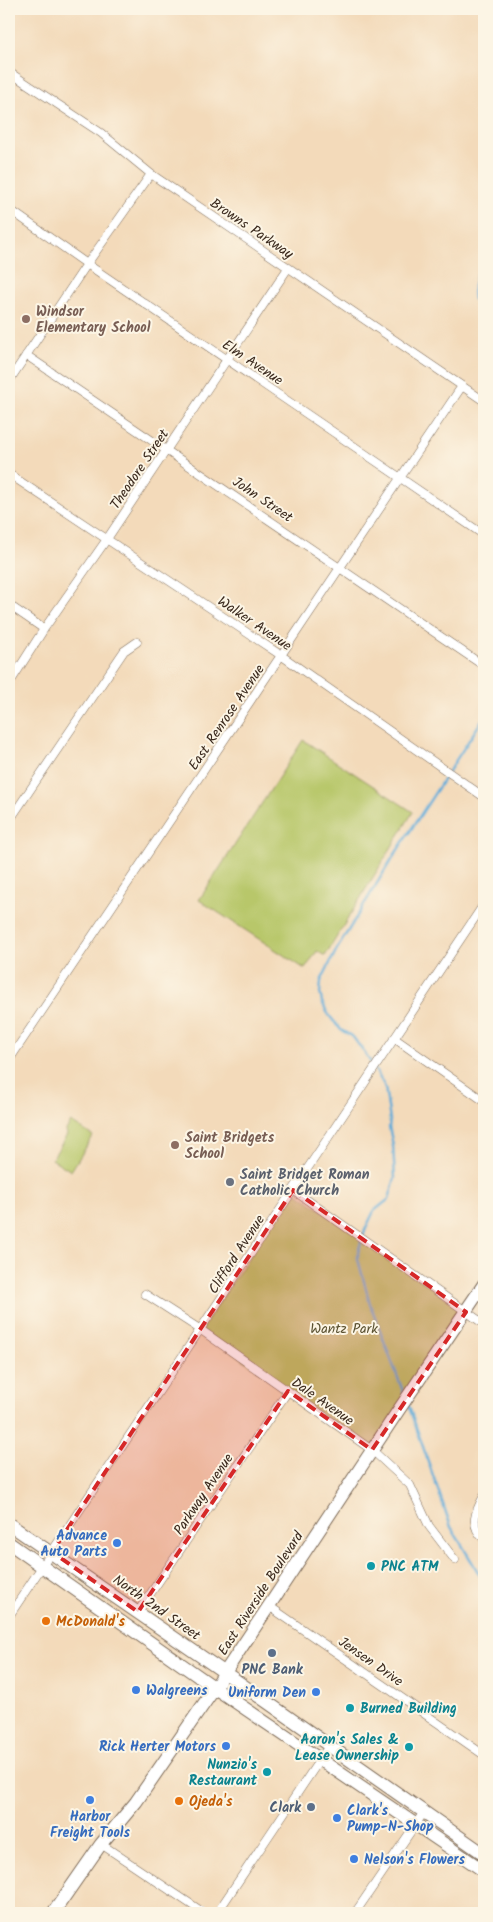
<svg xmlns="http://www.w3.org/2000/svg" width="493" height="1922" font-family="Kalam,sans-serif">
<rect width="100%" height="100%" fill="#fcf5e5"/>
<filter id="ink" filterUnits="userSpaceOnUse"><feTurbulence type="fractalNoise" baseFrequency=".02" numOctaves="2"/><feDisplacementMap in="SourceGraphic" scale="10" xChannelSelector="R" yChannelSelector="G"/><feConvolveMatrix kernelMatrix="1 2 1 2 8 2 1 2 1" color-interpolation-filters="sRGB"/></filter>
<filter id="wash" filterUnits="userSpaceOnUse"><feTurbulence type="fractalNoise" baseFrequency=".0096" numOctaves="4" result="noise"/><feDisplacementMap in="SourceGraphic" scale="20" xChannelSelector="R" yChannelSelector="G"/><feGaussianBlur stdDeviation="1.12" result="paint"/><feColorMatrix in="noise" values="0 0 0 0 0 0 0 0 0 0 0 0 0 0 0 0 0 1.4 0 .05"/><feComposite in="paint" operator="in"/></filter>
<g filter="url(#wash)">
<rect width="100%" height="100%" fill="#f3daba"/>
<path fill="#b8c76a" stroke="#7a7844" d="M303,740L413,812L325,956L317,951L305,969L199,900Z
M71,1122L93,1136L71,1171L52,1159L67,1135L66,1130Z
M293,1190L466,1312L372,1450L201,1330Z"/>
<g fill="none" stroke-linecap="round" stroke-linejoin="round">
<path stroke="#5fabd8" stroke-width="2.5" d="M484,262C474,278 466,301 484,314
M404,1394L370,1304L358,1259V1252L365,1230L374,1211L389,1199L395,1178L393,1145L389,1127L390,1120L385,1087L369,1059L353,1037L341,1030L328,1014L322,1002L320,993L321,981L337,949L390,862L484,717
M408,1404L451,1527L484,1582"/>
</g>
</g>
<g filter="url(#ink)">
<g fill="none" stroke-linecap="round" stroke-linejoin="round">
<defs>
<path id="street" d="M9,72L101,133L151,174L484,401
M9,209L87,264L484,535
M26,355L484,666
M9,381L87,264L151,174
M9,474L282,656L484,797
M9,605L44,629
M9,684L44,629L107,539L288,268
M9,821L124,651L137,642
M394,1038L484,1101
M9,1060L462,386
M293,1190L484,1324
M145,1294L201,1330L372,1450L410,1485L429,1526L455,1560
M484,1496C475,1512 469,1525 484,1539
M269,1606L484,1755
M138,1612L288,1391
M9,1616L484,904
M101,1844L204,1913
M217,1913L329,1746
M355,1913L424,1812"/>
<path id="primary" d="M9,1524L234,1679L484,1854
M9,1543L215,1688L484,1871
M53,1913L101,1844L136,1802L210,1695L398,1411L484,1284"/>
</defs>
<use href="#street" stroke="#7b6855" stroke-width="9"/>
<use href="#primary" stroke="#7b6855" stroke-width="14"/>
<use href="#street" stroke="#fff" stroke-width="8"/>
<use href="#primary" stroke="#fff" stroke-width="12"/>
</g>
</g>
<path fill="#d62828" fill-opacity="0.2" stroke="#d62828" stroke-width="4" stroke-dasharray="10 6" stroke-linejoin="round" d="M293,1190L466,1312L372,1450L288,1391L138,1612L52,1552Z"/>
<g fill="#8d6e63" stroke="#fcf5e5" stroke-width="2">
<circle cx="26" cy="319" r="5"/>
<circle cx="175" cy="1145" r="5"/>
</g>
<circle fill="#6b7280" stroke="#fcf5e5" stroke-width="2" cx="230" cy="1182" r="5"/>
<g fill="#3f7fe0" stroke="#fcf5e5" stroke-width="2">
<circle cx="117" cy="1543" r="5"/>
<circle cx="136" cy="1690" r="5"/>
<circle cx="316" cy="1692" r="5"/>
<circle cx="226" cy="1746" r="5"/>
<circle cx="90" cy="1800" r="5"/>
<circle cx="337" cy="1818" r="5"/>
<circle cx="354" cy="1859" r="5"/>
</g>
<g fill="#0f9aa8" stroke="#fcf5e5" stroke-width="2">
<circle cx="371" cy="1566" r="5"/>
<circle cx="350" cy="1708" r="5"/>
<circle cx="409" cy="1747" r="5"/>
<circle cx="267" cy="1772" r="5"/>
</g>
<g fill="#e8710a" stroke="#fcf5e5" stroke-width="2">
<circle cx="46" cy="1621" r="5"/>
<circle cx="179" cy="1801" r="5"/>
</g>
<g fill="#5c6f8a" stroke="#fcf5e5" stroke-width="2">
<circle cx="272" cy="1653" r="5"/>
<circle cx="311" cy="1807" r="5"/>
</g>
<g text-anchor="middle" stroke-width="4" stroke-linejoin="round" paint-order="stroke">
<g font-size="14" fill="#3b2a1e" stroke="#fcf5e5">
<text transform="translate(252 228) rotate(34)" y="5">Browns Parkway</text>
<text transform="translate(253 362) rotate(34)" y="5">Elm Avenue</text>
<text transform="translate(139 469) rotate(-56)" y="5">Theodore Street</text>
<text transform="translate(263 499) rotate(34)" y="5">John Street</text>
<text transform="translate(255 623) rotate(34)" y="5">Walker Avenue</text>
<text transform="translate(226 717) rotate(-56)" y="5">East Renrose Avenue</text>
<text transform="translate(236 1254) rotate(-57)" y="5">Clifford Avenue</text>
<text transform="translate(323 1401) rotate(35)" y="5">Dale Avenue</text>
<text transform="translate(203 1494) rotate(-56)" y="5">Parkway Avenue</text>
<text transform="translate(260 1593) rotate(-57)" y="5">East Riverside Boulevard</text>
<text transform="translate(157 1607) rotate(35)" y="5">North 2nd Street</text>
<text transform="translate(371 1661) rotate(35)" y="5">Jensen Drive</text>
</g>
<g font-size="14" font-weight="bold" fill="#785e54" stroke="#fcf5e5" text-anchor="start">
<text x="36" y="316">Windsor<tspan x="36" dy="16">Elementary School</tspan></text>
<text x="185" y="1142">Saint Bridgets<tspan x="185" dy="16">School</tspan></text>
</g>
<g font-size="14" font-weight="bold" fill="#5b616d" stroke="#fcf5e5" text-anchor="start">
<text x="240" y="1179">Saint Bridget Roman<tspan x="240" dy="16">Catholic Church</tspan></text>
</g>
<g font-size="14" fill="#5a5131" stroke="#fcf5e5">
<text x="344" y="1333">Wantz Park</text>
</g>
<g font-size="14" font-weight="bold" fill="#366cbe" stroke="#fcf5e5" text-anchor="end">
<text x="107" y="1540">Advance<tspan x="107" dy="16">Auto Parts</tspan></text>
<text x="146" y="1695" text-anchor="start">Walgreens</text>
<text x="306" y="1697">Uniform Den</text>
<text x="216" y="1751">Rick Herter Motors</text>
<text x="347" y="1815" text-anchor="start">Clark's<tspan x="347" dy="16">Pump-N-Shop</tspan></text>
<text x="90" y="1821" text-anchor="middle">Harbor<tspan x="90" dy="16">Freight Tools</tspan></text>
<text x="364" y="1864" text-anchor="start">Nelson's Flowers</text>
</g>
<g font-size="14" font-weight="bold" fill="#0d838f" stroke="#fcf5e5" text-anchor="start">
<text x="381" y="1571">PNC ATM</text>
<text x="360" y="1713">Burned Building</text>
<text x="399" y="1744" text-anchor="end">Aaron's Sales &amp;<tspan x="399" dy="16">Lease Ownership</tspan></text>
<text x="257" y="1769" text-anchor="end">Nunzio's<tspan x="257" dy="16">Restaurant</tspan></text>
</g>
<g font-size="14" font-weight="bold" fill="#c56008" stroke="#fcf5e5" text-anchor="start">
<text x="56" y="1626">McDonald's</text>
<text x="189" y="1806">Ojeda's</text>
</g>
<g font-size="14" font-weight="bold" fill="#4e5e75" stroke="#fcf5e5">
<text x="272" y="1674">PNC Bank</text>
<text x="301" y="1812" text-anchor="end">Clark</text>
</g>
</g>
<rect width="493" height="1922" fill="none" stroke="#fcf5e5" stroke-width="30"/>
</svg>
